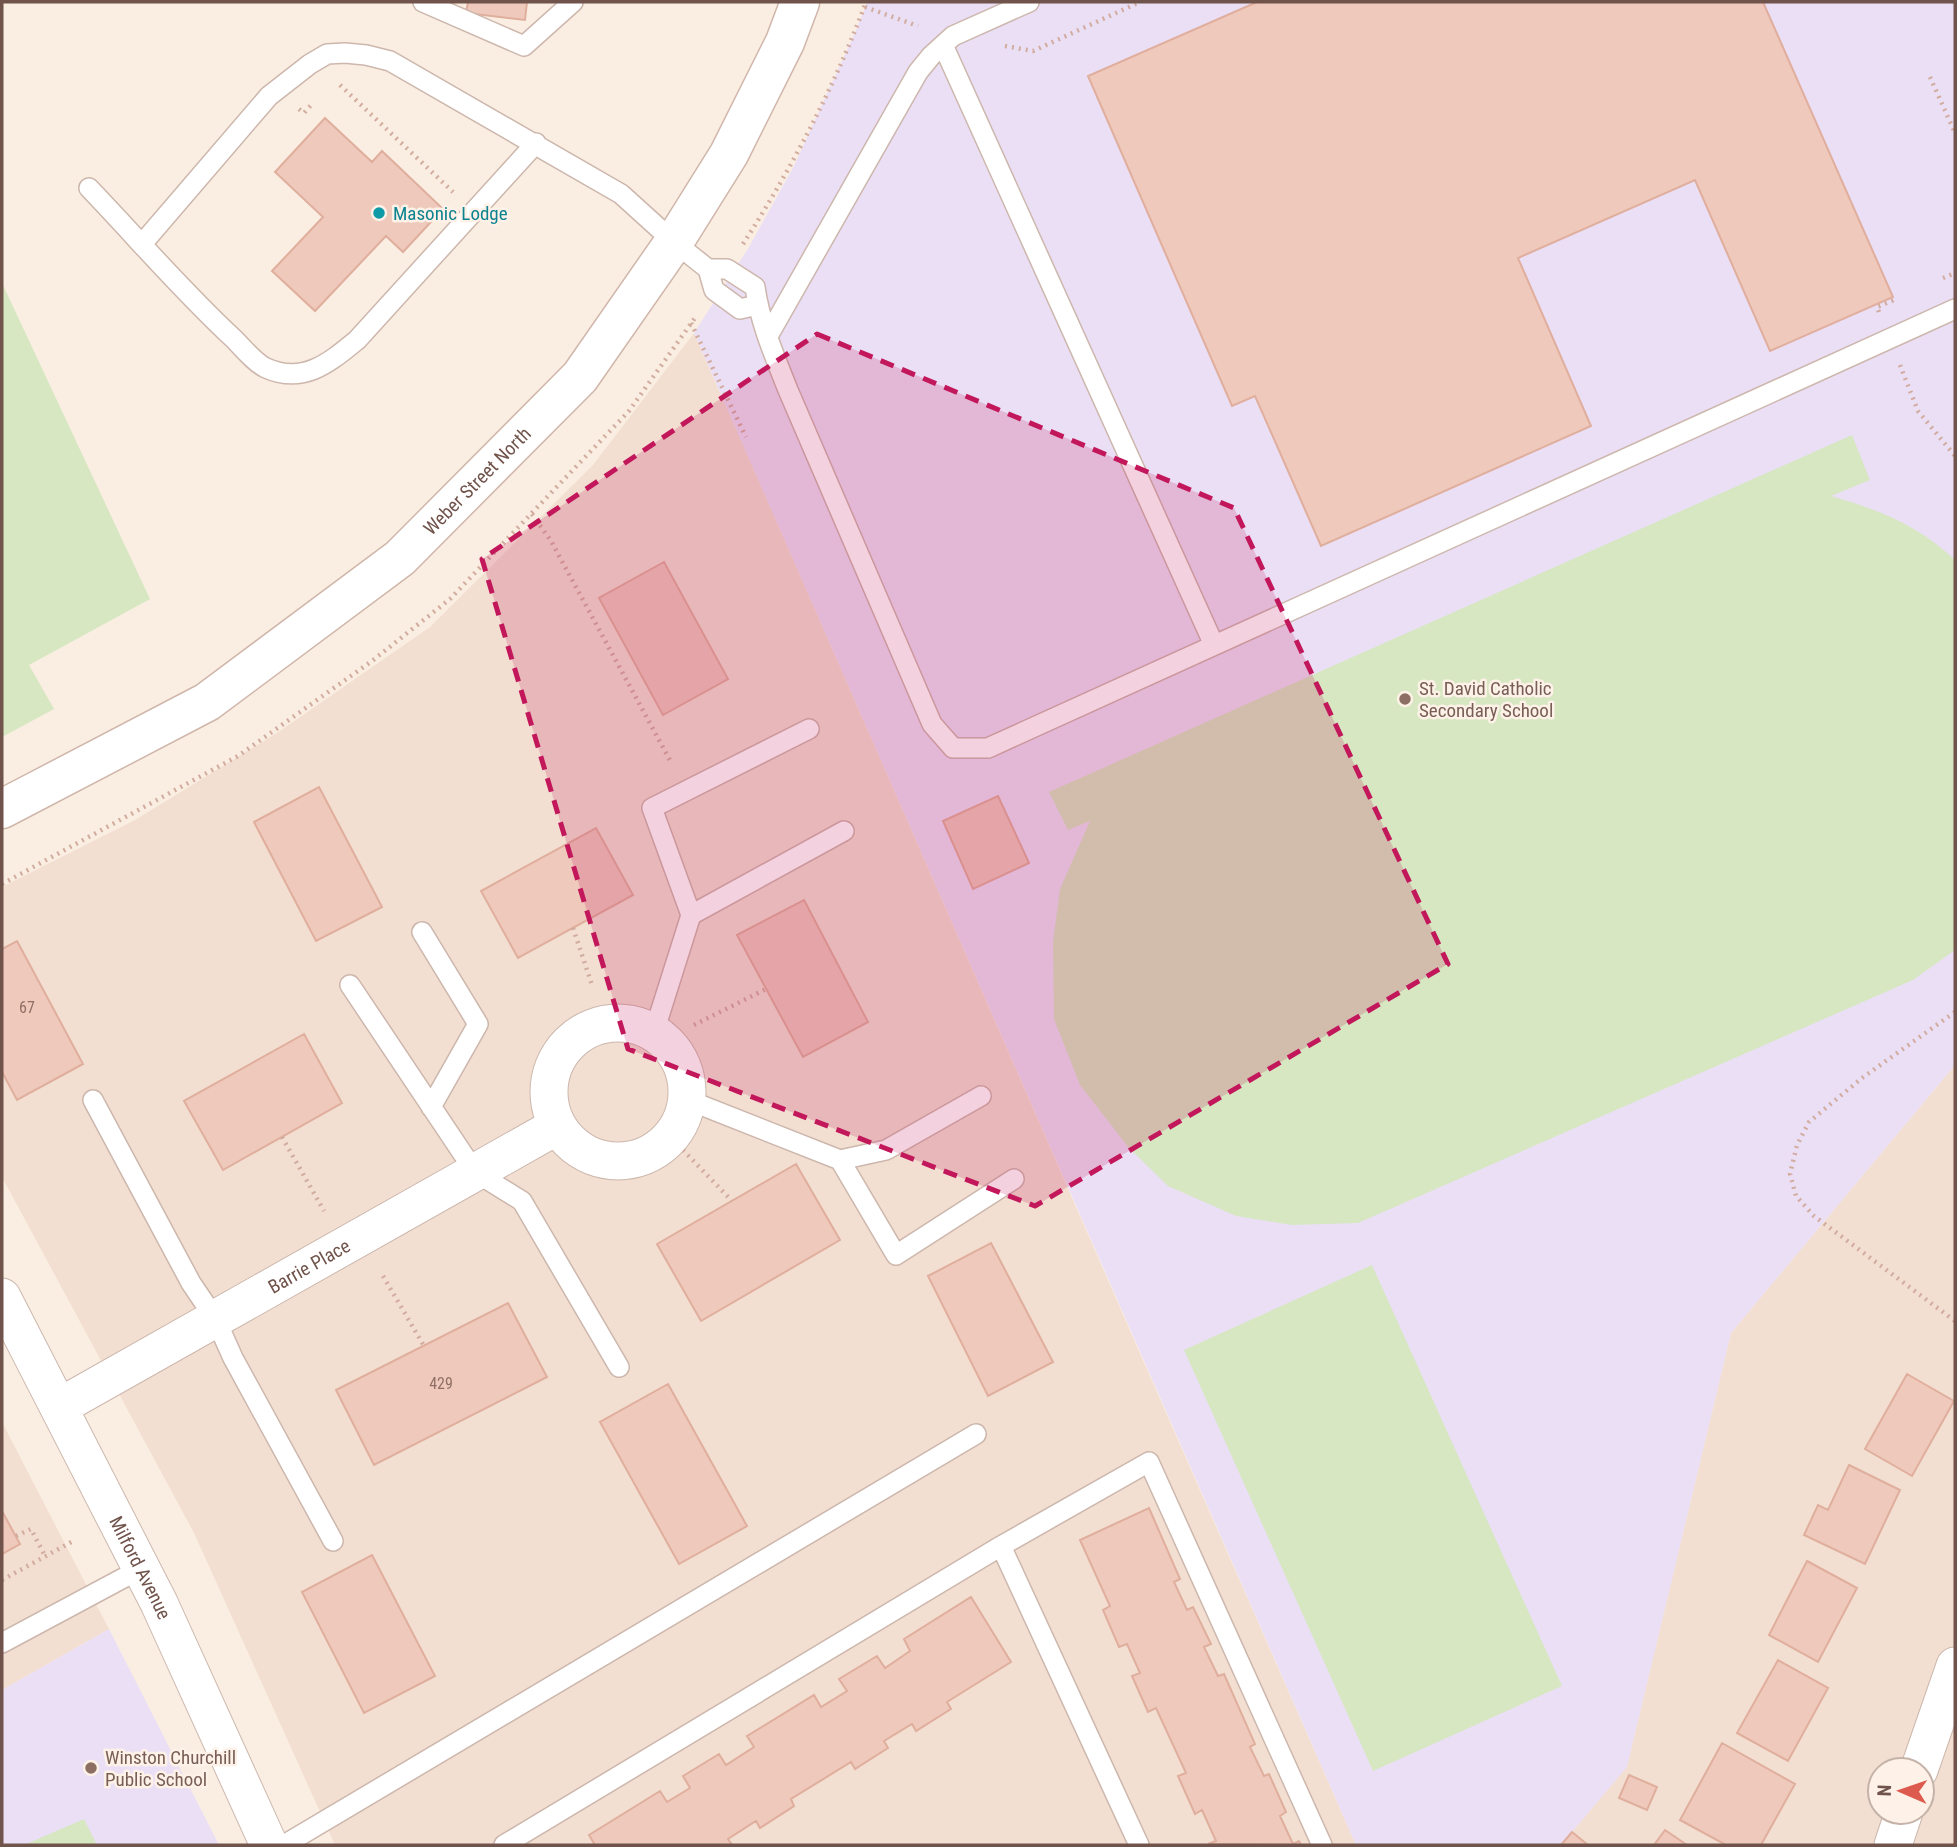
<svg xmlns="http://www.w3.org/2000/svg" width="1957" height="1847" font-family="'Roboto Condensed',sans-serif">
<rect width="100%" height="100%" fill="#faeee2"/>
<path fill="#f2dfd1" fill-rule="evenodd" d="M694,333L1163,1406L1356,1845H335L194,1533L2,1177V887L135,820L280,731L430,627L593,465Z
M1955,1065V1845H1561L1627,1766L1731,1333ZM1880,1770H1922V1812H1880Z
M2,1422L109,1629L2,1690Z"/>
<path fill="#ebdff6" d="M867,2H1955V1065L1731,1333L1627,1767L1561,1845H1356L694,333L749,247L794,166L857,28Z
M109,1629L219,1845H2V1690Z"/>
<path fill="#d6e7c2" d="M2,283L150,599L29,665L54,709L2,737Z
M1852,435L1870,480L1831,496C1877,509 1920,526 1955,560V950L1913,980L1358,1223L1292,1225L1236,1216L1168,1186L1129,1148L1080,1085L1054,1019L1053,942L1060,889L1090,821L1068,830L1049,792Z
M1372,1265L1562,1686L1373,1771L1184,1350Z
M84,1819L97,1845H24Z"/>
<path fill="#eec9bc" stroke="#e0ae9d" stroke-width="2" d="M468,2H527L525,20L466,13Z
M1257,2H1763L1893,297L1770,351L1695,180L1518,258L1591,426L1321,546L1255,396L1232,406L1088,76Z
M325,118L372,162L382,151L443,209L403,252L386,236L315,311L272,271L323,217L275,172Z
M664,562L728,679L663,715L599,598Z
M319,787L382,907L316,941L254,822Z
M998,796L1029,863L973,889L943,821Z
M596,828L633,895L518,958L481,891Z
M804,900L868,1022L803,1057L737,935Z
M17,941L83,1064L17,1100L2,1072V949Z
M304,1034L342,1103L223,1170L184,1101Z
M796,1164L840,1240L701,1321L657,1244Z
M991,1243L1053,1362L988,1396L928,1276Z
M508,1303L547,1377L374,1465L336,1390Z
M1907,1374L1954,1401L1912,1476L1865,1449Z
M668,1384L747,1526L679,1564L600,1422Z
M1849,1465L1900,1490L1865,1564L1804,1535L1818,1505L1828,1510Z
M1149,1508L1180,1579L1174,1582L1187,1610L1193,1607L1211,1644L1204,1647L1218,1676L1224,1674L1255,1744L1250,1747L1264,1776L1269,1774L1286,1812L1280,1816L1293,1844L1299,1841L1301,1845L1208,1844L1216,1841L1202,1810L1195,1814L1178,1776L1186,1773L1156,1708L1148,1712L1132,1676L1140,1673L1127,1644L1119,1647L1103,1610L1110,1606L1080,1540Z
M2,1511L20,1544L2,1554Z
M372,1555L435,1676L364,1713L302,1592Z
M1807,1561L1857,1588L1818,1662L1769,1635Z
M971,1597L1011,1662L947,1702L951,1709L916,1731L912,1724L884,1741L888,1748L855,1769L851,1762L791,1799L794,1806L760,1828L756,1821L728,1839L732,1845H595L589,1835L660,1791L667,1802L690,1788L683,1776L719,1754L726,1765L754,1747L747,1736L814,1695L821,1707L847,1691L839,1679L877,1656L885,1668L910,1651L904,1639Z
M1778,1660L1828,1688L1788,1761L1737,1733Z
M1722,1743L1795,1784L1761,1845H1726L1680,1820Z
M1629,1775L1657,1787L1647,1810L1619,1798Z
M1665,1830L1687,1845H1654Z
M1572,1832L1588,1845H1561Z"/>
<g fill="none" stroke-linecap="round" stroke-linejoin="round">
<defs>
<path id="lane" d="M423,2L524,46L573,2
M943,45L1214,645
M89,188C137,238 183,292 234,339C243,348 255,363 266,368C304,385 330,362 357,340L536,143
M142,244L269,96L310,64L327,54L345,53L366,55L390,61L621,194L674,242L708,269L714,290L740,309L757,305
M708,269H727L755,287C760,323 775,357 788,390L932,724L953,748H988L1955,309
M768,336L918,72L931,56L953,36L1029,2
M691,915L652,808L809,729
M422,932L478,1024L431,1107
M350,985L475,1172L522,1201L619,1367
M654,1032L691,915L844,831
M93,1100L191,1283L216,1320L233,1358L333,1541
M688,1100L840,1160L896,1255L1014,1179
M840,1160L886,1150L981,1096
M1001,1546L1139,1845
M2,1643L142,1568
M284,1845L976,1434
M504,1845L1001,1546L1149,1462L1322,1845"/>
<g id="street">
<circle cx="618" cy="1092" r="69"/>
<path id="s1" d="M2,1297L159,1603L269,1845"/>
<path id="s2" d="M59,1407L557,1126"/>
<path d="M1919,1770L1955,1666"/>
<path d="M1893,1845L1904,1812"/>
</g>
<g id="secondary">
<path id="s3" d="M2,809L207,702L400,558L580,377L674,242L729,154L785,42L800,2"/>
</g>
</defs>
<use href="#lane" stroke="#cdb7ad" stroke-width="22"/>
<use href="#street" stroke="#cdb7ad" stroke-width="39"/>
<use href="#secondary" stroke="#d0b6aa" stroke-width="41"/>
<path stroke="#d2ac9f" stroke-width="4.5" stroke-dasharray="2 5" stroke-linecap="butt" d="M865,7L918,26
M1005,46L1033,51L1140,2
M1930,77L1955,133
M340,85L453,192
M299,109L304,113L312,104
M743,244C792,168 835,86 866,2
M1943,278L1955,273
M1879,312L1877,307L1894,300
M691,323L746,437
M1900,365L1918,411L1955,456
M532,514L551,541L672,764
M2,884L238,756L372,661L450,599L629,411L697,315
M573,928L592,985
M1955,1012L1862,1078L1809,1122L1797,1145L1790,1174L1796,1196L1814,1216L1955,1321
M694,1025L766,989
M282,1137L324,1211
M683,1150L732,1201
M383,1276L424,1346
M16,1536L31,1529L45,1556
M2,1580L75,1540"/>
<use href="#lane" stroke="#fff" stroke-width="19"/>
<use href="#street" stroke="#fff" stroke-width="37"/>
<use href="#secondary" stroke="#fff" stroke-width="38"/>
</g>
<path fill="#c2185b" fill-opacity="0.2" stroke="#c2185b" stroke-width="5" stroke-dasharray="14 9" stroke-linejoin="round" d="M817,334L1234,508L1448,964L1035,1206L628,1049L482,559Z"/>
<circle fill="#0f9aa8" stroke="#fef2e8" stroke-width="2.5" cx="379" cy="213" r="7"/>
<g fill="#8d6e63" stroke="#fef2e8" stroke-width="2.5">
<circle cx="1405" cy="699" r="7"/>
<circle cx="91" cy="1768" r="7"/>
</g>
<g text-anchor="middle" stroke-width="5" stroke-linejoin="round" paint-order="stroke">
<g font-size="16" fill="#907066">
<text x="27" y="1013">67</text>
<text x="441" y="1389">429</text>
</g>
<g font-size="19" fill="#0d838f" stroke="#fef2e8" text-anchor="start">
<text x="393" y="220">Masonic Lodge</text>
</g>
<g font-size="19" fill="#70534a" stroke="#fef2e8">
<text dy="7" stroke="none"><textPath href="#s3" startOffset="581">Weber Street North</textPath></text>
<text dy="7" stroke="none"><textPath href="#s2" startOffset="287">Barrie Place</textPath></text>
<text dy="7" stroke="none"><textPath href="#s1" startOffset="304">Milford Avenue</textPath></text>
</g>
<g font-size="19" fill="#785e54" stroke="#fef2e8" text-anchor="start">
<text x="1419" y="695">St. David Catholic<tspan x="1419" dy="22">Secondary School</tspan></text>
<text x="105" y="1764">Winston Churchill<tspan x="105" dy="22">Public School</tspan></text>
</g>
</g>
<rect width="1957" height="1847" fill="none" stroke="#70534a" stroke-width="7"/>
<g transform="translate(1901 1791) rotate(272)"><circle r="33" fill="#fef2e8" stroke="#c5b2a9" stroke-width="2"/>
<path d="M0-5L12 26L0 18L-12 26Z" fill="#dd5b4e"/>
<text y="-10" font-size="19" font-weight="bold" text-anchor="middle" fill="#70534a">N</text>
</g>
</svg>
